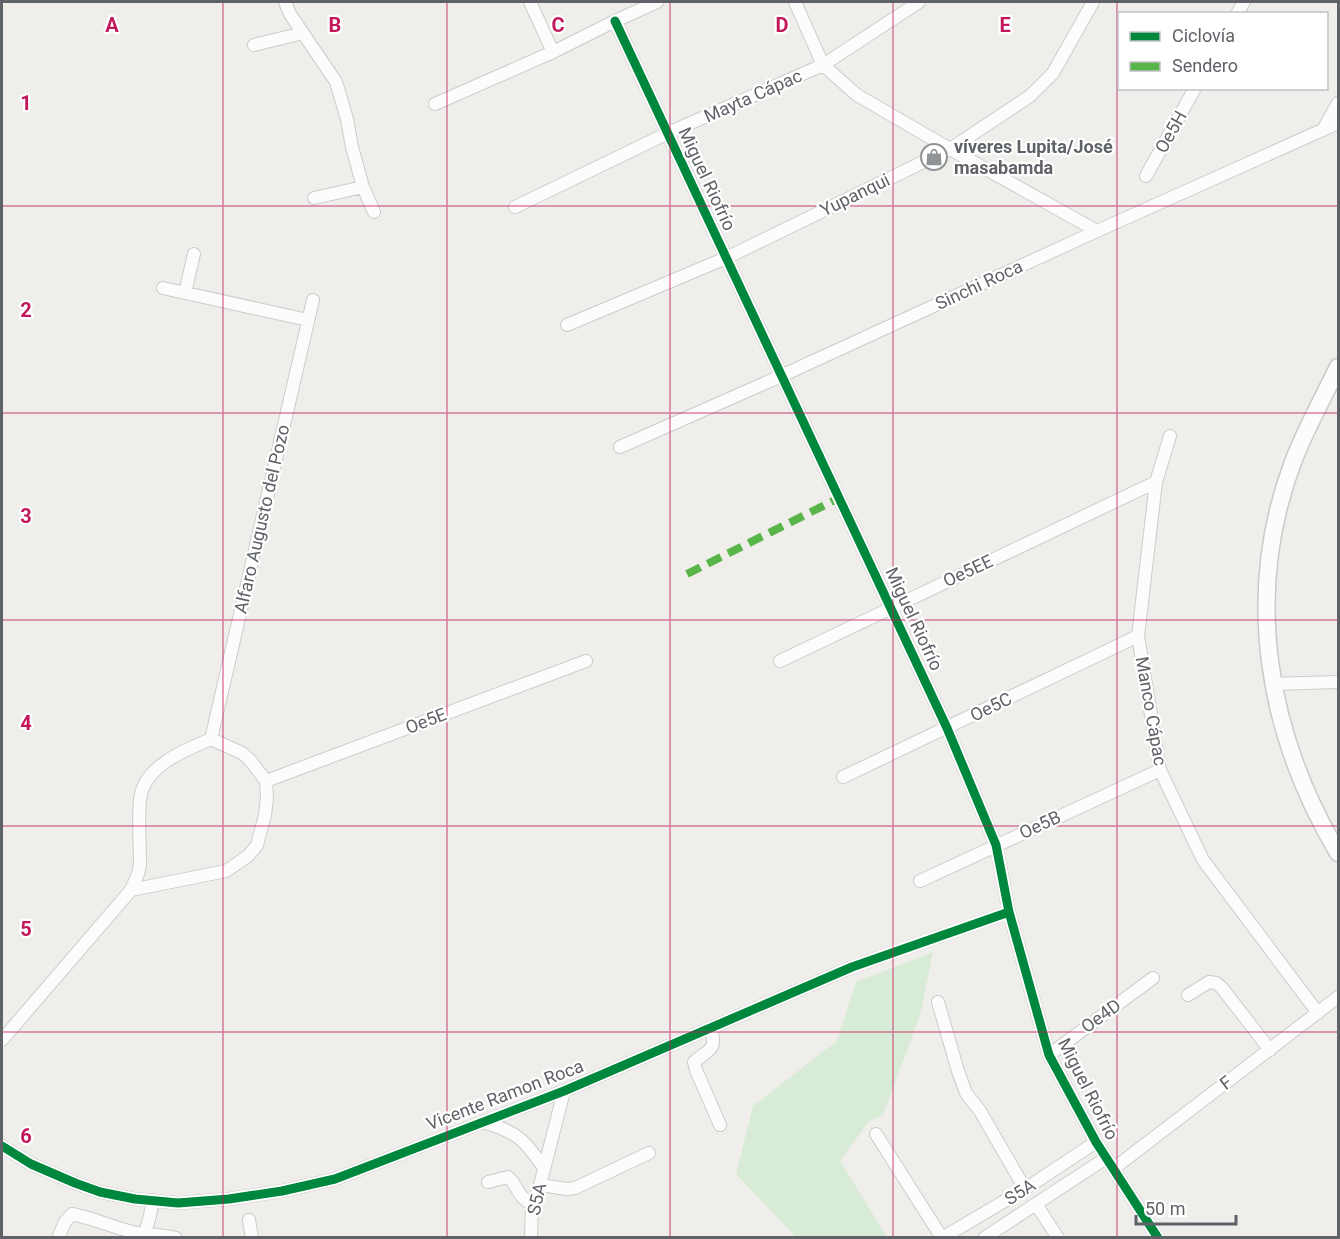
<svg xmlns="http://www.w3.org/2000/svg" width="1340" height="1239" font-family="Roboto,sans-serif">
<rect width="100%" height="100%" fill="#efeeea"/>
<path fill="#d8ebd6" d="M933,952L920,1015L883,1115L869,1121L840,1161L887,1237H796L736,1174L753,1106L837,1041L856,982Z"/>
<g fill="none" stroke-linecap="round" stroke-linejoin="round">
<defs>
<path id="street" d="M285,2L290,14L336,82L347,119L352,147L363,187L374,212
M530,2L553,52
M795,2L823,65L857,95L950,149L1097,231
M1237,14L1244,2
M615,21L947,728L996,845L1009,912L1049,1055L1096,1142L1158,1238
M254,45L303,33
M435,104L553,52L615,21L657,2
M1323,130L1338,103
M1146,176L1195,88
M314,198L363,187
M515,207L668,133L823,65L919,2
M163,288L308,320
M185,293L194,254
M567,325L726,258L950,149L1030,96L1053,73L1093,2
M1170,436L1156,482L1138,636L1160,770L1203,860L1318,1013
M620,447L781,376L1097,231L1338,123
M780,661L1156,482
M1273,684L1338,682
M211,739L313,300
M843,777L1138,636
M266,781L586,661
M920,881L1160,770
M1188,995L1209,982L1216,983L1222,988L1270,1050
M938,1002L958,1071L966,1093L980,1111L1025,1189
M711,1028C717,1051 710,1048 694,1062L696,1070L720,1125
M2,1040L131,890L138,874L140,865C140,844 138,821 140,800C143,766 185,750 211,739L242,753L250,760L266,781L267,798L265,815L257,845L248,856L226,871L131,890
M1049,1055L1153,978
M483,1122C517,1132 524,1139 544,1168
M876,1134L942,1238
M2,1146L31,1164L75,1183L100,1192L135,1199L178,1203L229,1199L282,1191L335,1179L564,1091L852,967L1009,912
M1113,1169L1338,997
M488,1182L508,1177L512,1181L522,1197L532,1205
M540,1185L567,1189L575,1188L649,1153
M1036,1204L1058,1238
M249,1220L252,1238
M58,1238L65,1222L72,1214C93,1218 112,1227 133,1232C147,1235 162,1234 176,1238
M144,1238L150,1215L153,1200
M531,1238L532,1205L540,1185L564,1091
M942,1238L1025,1189L1096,1142
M984,1238L1106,1158"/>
<path id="secondary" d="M1338,367C1323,398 1305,430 1293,462C1243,595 1267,733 1338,853"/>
</defs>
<use href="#street" stroke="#cbcccc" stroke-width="14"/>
<use href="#secondary" stroke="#cacacb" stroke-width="19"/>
<use href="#street" stroke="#fdfcfc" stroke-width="12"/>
<use href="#secondary" stroke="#fdfcfc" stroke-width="16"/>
<path stroke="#58b549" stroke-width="8" stroke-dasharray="15 8" stroke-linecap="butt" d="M687,574L839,498"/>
<defs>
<path id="cycleway" d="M615,21L947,728L996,845L1009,912L1049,1055L1096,1142L1158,1238
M2,1146L31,1164L75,1183L100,1192L135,1199L178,1203L229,1199L282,1191L335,1179L564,1091L852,967L1009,912"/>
</defs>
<use href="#cycleway" stroke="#fff" stroke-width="13"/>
<use href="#cycleway" stroke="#00873e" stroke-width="9"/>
</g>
<path fill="none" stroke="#c2185b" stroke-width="1.5" stroke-opacity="0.55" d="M223,2V1238M447,2V1238M670,2V1238M893,2V1238M1117,2V1238M2,206H1338M2,413H1338M2,620H1338M2,826H1338M2,1032H1338"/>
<defs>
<symbol id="shop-ring" viewBox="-11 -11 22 22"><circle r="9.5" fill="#fff" stroke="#919496" stroke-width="1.5"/><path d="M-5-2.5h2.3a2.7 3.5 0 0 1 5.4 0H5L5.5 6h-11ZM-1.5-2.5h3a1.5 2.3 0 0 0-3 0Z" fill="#919496"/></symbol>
</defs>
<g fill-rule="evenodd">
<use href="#shop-ring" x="919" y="142" width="30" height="30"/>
</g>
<g text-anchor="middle" stroke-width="4.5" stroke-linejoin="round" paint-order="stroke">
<g font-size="18" fill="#5f6368" stroke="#fff">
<text transform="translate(753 96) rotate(-24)" y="6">Mayta Cápac</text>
<text transform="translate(1171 132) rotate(-61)" y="6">Oe5H</text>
<text transform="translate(707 179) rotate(65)" y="6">Miguel Riofrío</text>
<text transform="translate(855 195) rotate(-26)" y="6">Yupanqui</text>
<text transform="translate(979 285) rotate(-25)" y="6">Sinchi Roca</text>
<text transform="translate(262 519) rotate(-77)" y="6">Alfaro Augusto del Pozo</text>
<text transform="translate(968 571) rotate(-25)" y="6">Oe5EE</text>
<text transform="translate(914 619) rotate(65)" y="6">Miguel Riofrío</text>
<text transform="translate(991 707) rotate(-26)" y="6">Oe5C</text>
<text transform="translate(1151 711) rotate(80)" y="6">Manco Cápac</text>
<text transform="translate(426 721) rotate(-21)" y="6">Oe5E</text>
<text transform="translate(1040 825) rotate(-25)" y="6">Oe5B</text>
<text transform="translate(1101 1016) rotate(-36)" y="6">Oe4D</text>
<text transform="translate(1226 1083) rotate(-37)" y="6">F</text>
<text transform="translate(1088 1089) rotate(63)" y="6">Miguel Riofrío</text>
<text transform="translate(505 1095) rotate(-21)" y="6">Vicente Ramon Roca</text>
<text transform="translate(1020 1192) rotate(-32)" y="6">S5A</text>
<text transform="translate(537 1199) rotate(-77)" y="6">S5A</text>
</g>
<g font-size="18" font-weight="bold" fill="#5f6368" stroke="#fff" text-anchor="start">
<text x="954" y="153">víveres Lupita/José<tspan x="954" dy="21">masabamda</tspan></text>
</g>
</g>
<g font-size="20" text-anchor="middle" font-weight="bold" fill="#c2185b" stroke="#fff" stroke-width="4.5" stroke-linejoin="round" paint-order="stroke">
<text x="112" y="32">A</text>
<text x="335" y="32">B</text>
<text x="558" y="32">C</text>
<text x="782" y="32">D</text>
<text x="1005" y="32">E</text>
<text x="26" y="110">1</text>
<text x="26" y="317">2</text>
<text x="26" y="523">3</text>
<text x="26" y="730">4</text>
<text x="26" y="936">5</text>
<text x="26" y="1143">6</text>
</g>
<rect width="1340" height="1239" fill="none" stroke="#5f6368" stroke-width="6"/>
<rect x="1118" y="12" width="210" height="78" fill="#ffffff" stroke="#bfc1c3" stroke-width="1.5"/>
<rect x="1130" y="32" width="30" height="9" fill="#00873e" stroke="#bfc1c3" stroke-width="1.5"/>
<text x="1172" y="42" font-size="18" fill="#5f6368">Ciclovía</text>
<rect x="1130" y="62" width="30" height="9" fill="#58b549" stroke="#bfc1c3" stroke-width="1.5"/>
<text x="1172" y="72" font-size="18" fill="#5f6368">Sendero</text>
<path d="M1136 1215v9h100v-9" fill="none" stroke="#5f6368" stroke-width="3"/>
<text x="1145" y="1215" font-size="18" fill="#5f6368" stroke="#ffffff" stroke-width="4.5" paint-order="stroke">50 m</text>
</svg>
